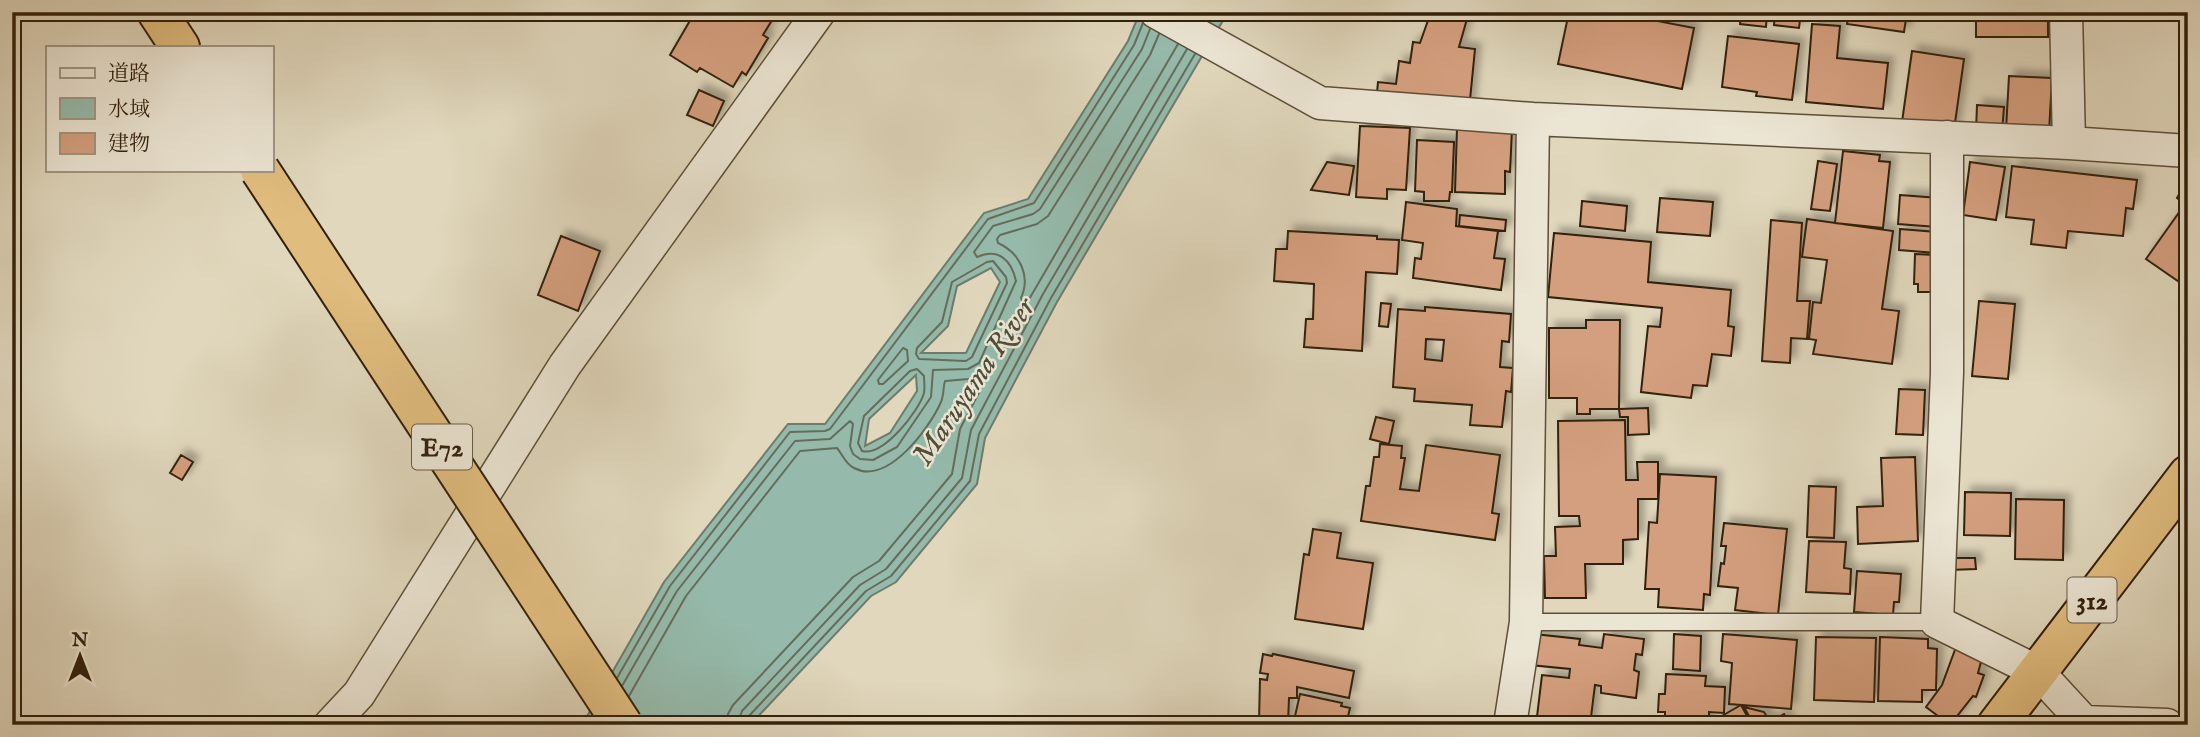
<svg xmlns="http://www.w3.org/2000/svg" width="2200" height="737" font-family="'IM FELL English','Noto Serif JP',serif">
<defs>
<filter id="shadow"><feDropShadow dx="6" dy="-6" stdDeviation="3.5" flood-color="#0004"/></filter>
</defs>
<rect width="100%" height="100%" fill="#e0d7bc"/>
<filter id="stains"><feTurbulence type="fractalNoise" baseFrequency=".00286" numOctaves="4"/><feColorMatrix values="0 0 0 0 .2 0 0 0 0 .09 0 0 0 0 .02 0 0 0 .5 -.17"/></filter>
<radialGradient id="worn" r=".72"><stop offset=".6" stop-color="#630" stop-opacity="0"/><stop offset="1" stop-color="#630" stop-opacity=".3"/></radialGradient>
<path fill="#95baab" stroke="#6d7c6b" stroke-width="2" fill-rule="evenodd" d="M1140,12H1228L1057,302L985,438L977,484L896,582L871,596L750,725H582L664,582L788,424H825L984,213L1028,199L1128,41ZM991,268L1000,282L966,353H921L948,326L957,286ZM916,375L917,391L890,433L865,446L869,419Z"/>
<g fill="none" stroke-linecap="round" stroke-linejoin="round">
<path stroke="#646d5b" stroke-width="2" d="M1159,34L1150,55L1048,216L1037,224L1000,235L997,239L998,243C1020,253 1031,276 1021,298L1023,302L1028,301L1178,44
M993,261L1006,277L1007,283L972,357L966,361L919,359L916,354L917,348L942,322L952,282L987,262Z
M903,348L907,350L908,361L883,384H879L878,380Z
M917,369L924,376C924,381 925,388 924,393C919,411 883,457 862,451L858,443L864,416L910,371Z
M617,678L670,586L790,432L825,431L830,429L988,219L1034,203L1134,45L1143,23
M622,686L677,591L795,441L830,439L850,421L853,424L850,446L853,454L860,459L873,460L897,447L931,397L933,370L968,369L979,363L1016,281C1011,259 998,248 977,257L974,252L993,226L1033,214L1040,209L1142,49L1150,29
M629,696L686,596L800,451L837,448C843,455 845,464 854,468C888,486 930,427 941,402C944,395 943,387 945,381L969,379L985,375L986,379L960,429L952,474L879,561L853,577L733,705L728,714L726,725
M737,725L742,711L860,585L886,569L962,478L971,430L1043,294L1187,49
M746,725L748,717L866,591L891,576L970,481L979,434L1051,298L1195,54"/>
</g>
<path fill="#d49f7e" stroke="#32200b" stroke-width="2" fill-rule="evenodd" filter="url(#shadow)" d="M695,12H777L763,35L768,38L746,75L742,72L733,87L700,68L697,72L670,55Z
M1431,12H1469L1459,47L1475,49L1469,110L1376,103L1378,82L1396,84L1399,61L1410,63L1413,42L1420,43Z
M1569,12H1611L1694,28L1682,89L1558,64Z
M1741,12H1767L1766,27L1740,24Z
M1775,12H1801L1799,28L1774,25Z
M1849,12H1907L1904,32L1847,24Z
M1976,12H2048V37H1976Z
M1812,24L1840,26L1837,58L1888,63L1883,109L1806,102Z
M1728,36L1799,44L1792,100L1756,96L1757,92L1722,87Z
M1912,51L1964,59L1954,130L1902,122Z
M2009,76L2052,78L2049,132L2006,130Z
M699,90L724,101L713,126L687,115Z
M1977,105L2004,107L2002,132L1976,131Z
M1360,126L1410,128L1406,190L1387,189V199L1356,197Z
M1457,128L1512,129L1510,172L1505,171V194L1455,192Z
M1417,140L1454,142L1452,192H1450L1449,201H1424V192L1415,191Z
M1843,151L1880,155L1879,161L1890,162L1883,228L1835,223Z
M1818,161L1837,164L1830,211L1811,209Z
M1327,162L1354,166L1349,195L1311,190Z
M1970,162L2005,167L1996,220L1963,215Z
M2012,166L2137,180L2133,209L2126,208L2123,236L2068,231L2066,248L2031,244L2034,220L2006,217Z
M2181,191L2188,196V288L2146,259L2185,204L2177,198Z
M1900,195L1939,198L1937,227L1898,224Z
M1660,198L1713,202L1710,236L1657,232Z
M1582,201L1627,206L1625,231L1580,226Z
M1406,202L1457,209L1456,226L1498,231L1494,258L1505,259L1501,290L1413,278L1415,258L1421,259L1423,243L1402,240Z
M1460,215L1506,220L1505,231L1459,226Z
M1807,219L1893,231L1882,309L1899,311L1892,364L1813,354L1816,340L1809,339L1813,302L1821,303L1827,260L1802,257Z
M1771,220L1802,223L1797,301H1810L1807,339L1791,338L1790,363L1762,361Z
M1900,229L1937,232L1936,253L1899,250Z
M1288,231L1377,236V239L1399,240L1397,274L1366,272L1362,351L1304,347L1306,319H1313L1314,284L1274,281L1276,249H1287Z
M1554,233L1651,242L1648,282L1731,290L1728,326L1734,327L1731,356L1712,354L1707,386L1693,385L1691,398L1641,392L1648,326L1660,327L1662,308L1548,297Z
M561,236L600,251L578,311L538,295Z
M1915,254L1936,255L1932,292H1918V284H1914Z
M1979,301L2015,304L2008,379L1972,376Z
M1381,303L1391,304L1388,327L1379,326Z
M1425,307L1511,314L1509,342L1502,341L1500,367L1513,368L1511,392L1506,391L1502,427L1470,425L1472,405L1414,401L1415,389L1393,387L1398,309L1425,311ZM1426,339L1444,340L1442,361L1425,359Z
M1586,320H1620L1619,409H1590V414H1577V398H1549V328H1586Z
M1899,389L1925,390L1923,435L1896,434Z
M1648,408L1649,434L1628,435V417H1620L1619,409Z
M1376,417L1394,421L1389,444L1370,439Z
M1625,420L1626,480H1638L1637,462H1658V499H1638V539L1623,540V564H1585L1586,598H1545L1544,556H1556L1555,527L1580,526L1579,516H1559L1558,421Z
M1380,444L1402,446L1401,458H1405L1400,489L1419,491L1426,445L1500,455L1492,513L1499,514L1495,540L1361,521L1366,486H1370L1374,457H1379Z
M181,455L193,462L182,480L170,473Z
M1915,457L1918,541L1858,544L1857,507L1883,506L1881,458Z
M1660,474L1716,477L1710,595L1704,594L1703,610L1658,607L1659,589H1645L1649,522L1657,523Z
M1809,486L1836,487L1834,538L1807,537Z
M1965,492L2011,493L2010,536L1964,535Z
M2016,499L2064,500L2063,560L2015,559Z
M1724,523L1787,529L1778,615L1735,610L1738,588L1718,586L1721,563L1724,564L1726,546H1721Z
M1313,529L1341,533L1337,558L1373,563L1363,629L1295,619L1304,554L1309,555Z
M1809,541L1846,542L1844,568L1851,569L1850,594L1806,592Z
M1949,558H1975L1976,569L1949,570Z
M1857,571L1901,574L1899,602H1894L1893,615L1854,612Z
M1534,634L1580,639L1579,645L1602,648L1604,634L1644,639L1642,655L1636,654L1634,670L1639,672L1636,698L1601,693V686L1595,685L1590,725H1536L1542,675L1569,678L1570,669L1530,665Z
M1674,634L1701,636L1700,671L1673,669Z
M1723,634L1797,640L1791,709L1729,704L1732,663L1721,661Z
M1816,637L1876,638L1874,702L1814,700Z
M1880,637L1928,639V648L1937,649L1936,690H1922V702L1878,701Z
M1956,647L1982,658L1978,673L1984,675L1976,697L1973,696L1950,725L1926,707L1942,685Z
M1263,654L1272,656L1273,654L1354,671L1349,698L1297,687V698H1289L1288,723L1261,725L1259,722L1260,679L1267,680L1268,674L1260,673Z
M1666,674L1706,676L1705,686L1725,687L1724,713L1709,712V725H1665V712H1658L1659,694H1665Z
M1300,694L1342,703L1341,706L1350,708L1346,725H1293Z
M1741,705L1752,725H1725L1720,717Z
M1744,707L1764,712L1770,722L1784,714L1790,725H1754Z"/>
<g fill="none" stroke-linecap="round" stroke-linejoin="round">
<defs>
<path id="lane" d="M1526,622H1937"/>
<path id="street" d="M1156,12L1320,103L1533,119L2069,143L2188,151
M2066,12L2069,143
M1947,137V373L1937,622L2038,672L2084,722L2167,725
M330,725L359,694L565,365L819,12
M1510,725L1526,622L1533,119"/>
<path id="highway" d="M157,12L180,47
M1997,725L2188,475"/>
</defs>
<use href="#lane" stroke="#5e4e37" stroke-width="19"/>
<use href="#street" stroke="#5e4e37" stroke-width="35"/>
<use href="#highway" stroke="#32200b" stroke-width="42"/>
<use href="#lane" stroke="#ebe5d3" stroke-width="16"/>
<use href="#street" stroke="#ebe5d3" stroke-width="32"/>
<use href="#highway" stroke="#e0bc7e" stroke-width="38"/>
<defs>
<path id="highway-bridge" d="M260,170L623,725"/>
</defs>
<use href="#highway-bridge" stroke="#32200b" stroke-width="42" stroke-linecap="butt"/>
<use href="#highway-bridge" stroke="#e0bc7e" stroke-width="38"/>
</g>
<g text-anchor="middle" stroke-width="5" stroke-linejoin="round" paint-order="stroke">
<g fill="#ebe5d3" stroke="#6a5b47" stroke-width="2">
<rect x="412" y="424.5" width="60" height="45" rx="5"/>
<rect x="2067.5" y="577.5" width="49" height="45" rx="5"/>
</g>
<g font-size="26" font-weight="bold" fill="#32200b">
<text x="442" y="456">E72</text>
<text x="2092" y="609">312</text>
</g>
<g font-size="30" font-style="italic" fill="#504e3b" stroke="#ebe5d3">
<text transform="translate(973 381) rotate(-56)" y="10">Maruyama River</text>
</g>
</g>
<rect width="2200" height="737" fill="none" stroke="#e0d7bc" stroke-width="42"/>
<rect x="14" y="14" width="2172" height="709" fill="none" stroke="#32200b" stroke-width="3.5"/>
<rect x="21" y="21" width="2158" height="695" fill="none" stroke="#32200b" stroke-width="2"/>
<rect x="46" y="46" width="228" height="126" fill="#ebe5d3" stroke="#a19683" stroke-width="2"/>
<rect x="60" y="68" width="35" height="10" fill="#ebe5d3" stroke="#a19683" stroke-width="2"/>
<text x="108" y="80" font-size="21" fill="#32200b">道路</text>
<rect x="60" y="98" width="35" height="21" fill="#95baab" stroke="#a19683" stroke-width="2"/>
<text x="108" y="116" font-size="21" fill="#32200b">水域</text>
<rect x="60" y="133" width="35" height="21" fill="#d49f7e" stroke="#a19683" stroke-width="2"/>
<text x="108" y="150" font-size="21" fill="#32200b">建物</text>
<g transform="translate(80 656)" stroke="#ebe5d3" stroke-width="5" paint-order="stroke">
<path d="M0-5L12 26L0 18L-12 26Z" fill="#32200b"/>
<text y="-10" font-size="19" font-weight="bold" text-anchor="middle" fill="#32200b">N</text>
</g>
<rect width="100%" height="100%" filter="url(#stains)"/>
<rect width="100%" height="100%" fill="url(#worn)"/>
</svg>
